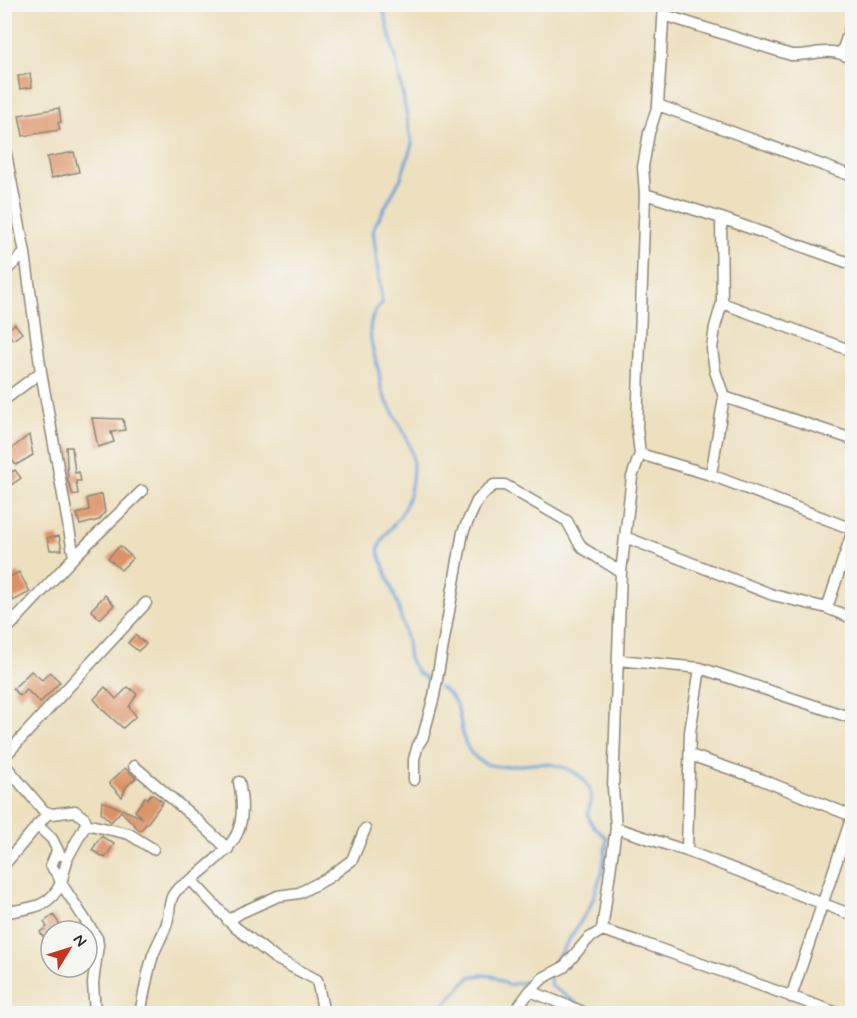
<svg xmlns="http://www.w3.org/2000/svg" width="857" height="1018" font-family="Mynerve,sans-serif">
<rect width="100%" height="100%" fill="#f6f6f2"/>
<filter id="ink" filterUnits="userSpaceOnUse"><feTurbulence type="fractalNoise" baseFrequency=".0167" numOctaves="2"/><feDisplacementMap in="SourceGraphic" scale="12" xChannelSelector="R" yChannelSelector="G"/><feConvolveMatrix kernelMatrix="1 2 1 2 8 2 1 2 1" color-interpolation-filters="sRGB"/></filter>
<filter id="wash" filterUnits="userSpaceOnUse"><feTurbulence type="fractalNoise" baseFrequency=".008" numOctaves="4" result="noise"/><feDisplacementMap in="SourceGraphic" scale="24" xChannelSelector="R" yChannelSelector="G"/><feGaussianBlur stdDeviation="1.35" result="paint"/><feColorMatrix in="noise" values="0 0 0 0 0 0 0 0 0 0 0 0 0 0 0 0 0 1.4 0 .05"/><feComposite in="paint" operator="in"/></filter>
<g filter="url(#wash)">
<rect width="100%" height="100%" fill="#ede0bf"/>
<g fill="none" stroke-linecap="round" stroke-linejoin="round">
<path stroke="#699fd6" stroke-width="3" d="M382,4L396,59L412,144L401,178L373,229L382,304C362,320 372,348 378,368C380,376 380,384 382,391C391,414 412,437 413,463C413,481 410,500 400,516C392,528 381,537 378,551L398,605L407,642L409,659L417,672L433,684
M439,687C469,702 454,734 472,754C496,780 529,756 559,766C576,771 591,781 591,800C591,804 588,809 588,813C588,824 600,832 607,838L602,873L590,907L550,969
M550,978L551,986L584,1008
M435,1014L470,977L480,975L493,976L508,985L535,980"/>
</g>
<g id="blocks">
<path fill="#dc9064" d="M30,74L32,87L20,89L18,76Z
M59,108L61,122L58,123L60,130L23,136L19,115Z
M74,152L79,172L51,178L47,157Z
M15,324L22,333L13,340L6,331Z
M92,418L123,419L125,430L111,432L114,442L98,447Z
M29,435L33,455L16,465L6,453Z
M66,447H72L75,473L79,472L81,481H76L78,494L73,495L68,481Z
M15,470L21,478L4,490V478Z
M102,494L105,512L99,520L80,525L77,514L89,510L87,498Z
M59,536L62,550H50L47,538Z
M120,546L133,558L121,570L108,558Z
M19,572L30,592L13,601L4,580Z
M105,595L114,605L100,619L91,610Z
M135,635L146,644L138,651L128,643Z
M31,671L42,680L50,672L60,682L40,703L27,690L20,696L13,689Z
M105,687L116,699L128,687L137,694L129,707L136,716L123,728L105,712L94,699Z
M125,768L136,778L126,787L122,797L109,783Z
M151,794L163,802L149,821L140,831L121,811L111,822L101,813L102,801L143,818L135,811L145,797L147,799Z
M101,836L114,844L105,858L92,850Z
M53,915L65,931H51V948L40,932L47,927L44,922Z"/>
</g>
</g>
<g filter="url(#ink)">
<use href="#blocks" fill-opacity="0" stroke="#8c8675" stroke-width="1.5"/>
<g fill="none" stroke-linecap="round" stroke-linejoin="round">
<defs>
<path id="street" d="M664,15L791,55C815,56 830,45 852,59
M842,52L852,22
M658,105L852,176
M4,144L25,253L41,372L74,557
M645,194L721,218L852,264
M721,218L722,303L715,327L712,349L715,371L724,397L711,475L852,529
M4,272L25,253
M722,303L852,351
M724,397L852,439
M4,400L41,372
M640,454L711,475
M625,537L773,595L827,608L852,618
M4,606L14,622
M827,608L852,533
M4,632L74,557L142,491
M618,660L700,668L852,718
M690,755L760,779L852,816
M4,757L146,603
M4,764L44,811L52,814L75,811L85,819L86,824L68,857L61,883L97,938L98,945L93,983L95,1014
M134,766L198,821L228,849
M414,780V759L418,745L423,737L434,696L463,532L477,501L486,491L494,485H505L567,521L579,543L584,549L621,572
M86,824L129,834L153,849
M37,825L52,839L60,855
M616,828L687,851L852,915
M687,851L690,732L700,668
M4,865L48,813
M191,880L235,927L275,958L317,980L324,1014
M4,913C30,907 48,910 61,883L58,875L51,866L57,851
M228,921L240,913L278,896L299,893L328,878L352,860L365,829
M602,930L643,943L840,1014
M530,991L588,1014
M791,997L852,816
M140,1014C144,994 147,974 153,955C157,945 162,936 166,926C170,916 168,904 173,895C178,886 187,884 194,878C231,846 250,836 239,782
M513,1014L530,991L543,978L564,967L588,939L602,930L616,828L613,788L621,572L632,477L640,454L637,428L645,194L643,167L649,133L658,105L664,4"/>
</defs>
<use href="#street" stroke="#8c8675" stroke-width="13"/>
<use href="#street" stroke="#fff" stroke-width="10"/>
</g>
</g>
<rect width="857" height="1018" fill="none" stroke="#f6f6f2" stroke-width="24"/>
<g transform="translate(69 949) rotate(52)"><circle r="28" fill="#f6f6f2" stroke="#a5a5a2" stroke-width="1.5"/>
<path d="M0-4.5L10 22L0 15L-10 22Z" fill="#c8321e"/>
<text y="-9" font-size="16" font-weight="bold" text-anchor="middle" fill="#2b2b2b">N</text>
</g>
</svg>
